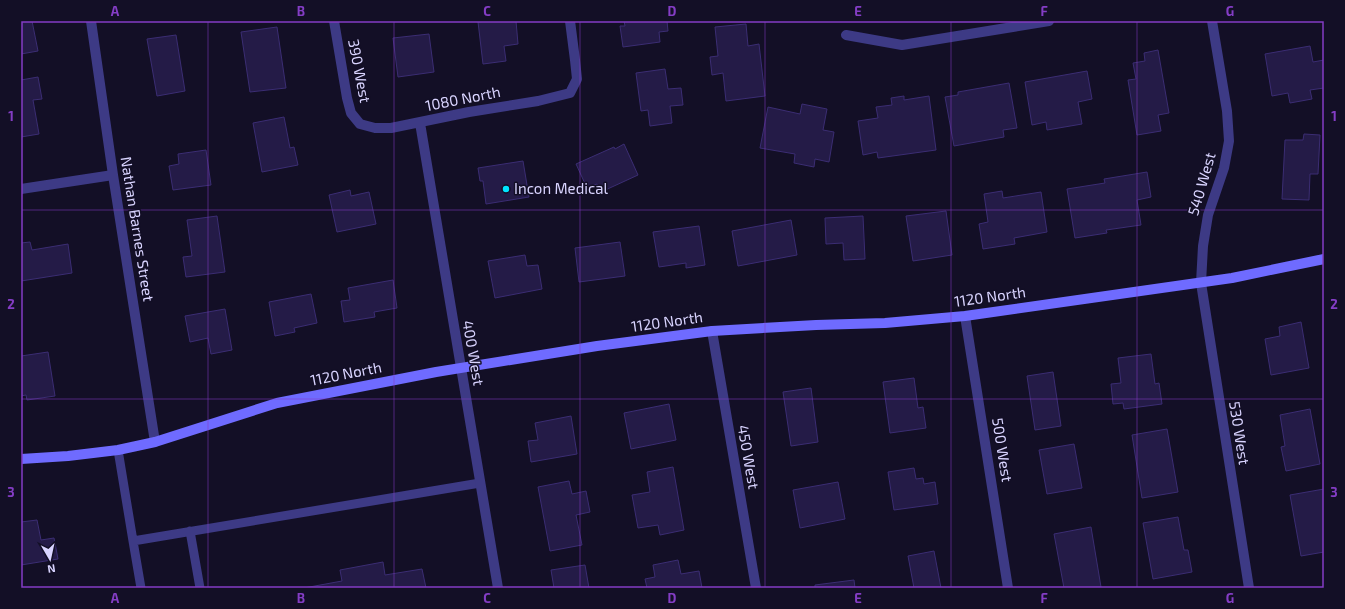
<svg xmlns="http://www.w3.org/2000/svg" width="1345" height="609" font-family="'Exo 2',sans-serif">
<rect width="100%" height="100%" fill="#130f26"/>
<path fill="#241b47" stroke="#3b2d73" d="M21,21H32L38,51L21,54Z
M487,21H516L518,44L504,46L506,61L483,64L478,22Z
M624,21H667L668,31L659,32L660,42L623,47L620,26H625Z
M746,24L748,46L759,44L765,96L726,101L723,73L712,75L710,57L718,56L715,27Z
M277,27L286,88L250,92L241,32Z
M429,34L434,72L398,77L393,38Z
M176,35L185,91L157,96L147,39Z
M1310,46L1313,62L1324,60V88L1310,90L1312,99L1290,103L1288,93L1272,96L1265,54Z
M1158,50L1169,113L1158,115L1161,131L1137,135L1128,80L1136,79L1133,63L1145,61L1144,53Z
M665,69L668,89L681,88L683,105L670,106L672,123L650,126L648,110L641,111L636,73Z
M1087,71L1092,99L1078,102L1082,124L1047,130L1046,122L1032,125L1025,82Z
M38,77L42,99L33,100L39,134L21,137V80Z
M1009,83L1017,128L1003,130L1004,137L954,146L945,97L958,95V92Z
M904,96V100L929,96L936,150L878,158L877,152L863,155L858,121L878,118L876,107L892,105L891,98Z
M802,104L827,109L823,130L834,132L829,162L815,159L814,167L794,163L795,154L760,148L768,107L800,114Z
M284,117L290,148L294,147L298,165L262,172L253,123Z
M1304,134L1320,135L1318,174H1310L1309,200L1282,199L1285,140H1303Z
M624,144L638,175L601,192L597,184L587,188L576,164L614,147L615,149Z
M206,150L211,185L173,190L169,166L179,164L178,154Z
M523,161L529,197L486,204L483,181H480L478,168Z
M1147,172L1151,197L1137,200L1141,225L1106,230L1107,233L1075,238L1067,189L1105,183L1104,179Z
M350,190L351,196L369,192L376,224L337,232L329,195Z
M1002,191L1003,198L1041,192L1047,232L1014,238L1015,244L983,249L979,224L988,222L984,194Z
M946,211L952,255L913,261L906,216Z
M217,216L225,272L186,277L183,257L192,256L187,220Z
M863,216L865,259L844,260L843,243L826,244L825,218Z
M791,220L797,255L738,266L732,231Z
M699,226L705,265L686,268V263L659,267L653,232Z
M30,242L32,250L68,244L72,273L21,281V243Z
M620,242L625,276L579,282L575,248Z
M525,255L527,266L538,265L542,289L495,298L488,261Z
M393,280L397,308L374,312L375,317L344,322L341,301L350,300L348,288Z
M311,294L317,323L294,328L295,332L275,336L269,302Z
M225,309L232,350L211,354L208,338L190,342L185,316Z
M1301,322L1309,368L1271,375L1265,339L1280,336L1279,327Z
M48,352L55,396L27,400L26,395L21,396V356Z
M1151,354L1155,384L1159,383L1162,404L1124,409L1123,403L1113,404L1111,384L1121,383L1118,358Z
M1053,372L1061,426L1035,430L1027,376Z
M914,378L918,408L923,407L926,428L890,433L883,382Z
M811,388L818,442L791,446L783,392Z
M669,404L676,440L631,449L624,413Z
M1310,409L1320,464L1286,471L1281,447L1285,446L1280,415Z
M571,416L577,454L531,462L528,441L538,440L535,423Z
M1167,429L1178,492L1142,498L1132,435Z
M1074,444L1082,488L1047,494L1039,450Z
M673,467L684,530L660,535L658,525L638,528L632,495L650,492L647,472Z
M914,468L916,479L923,478L924,484L935,482L938,504L894,510L888,472Z
M569,481L572,494L586,491L590,512L576,515L582,545L550,551L538,487Z
M838,482L845,519L800,528L793,490Z
M1324,489V552L1301,556L1290,495Z
M1178,517L1184,550H1188L1192,572L1153,579L1143,523Z
M37,520L41,540L54,538L58,559L21,565V522Z
M1091,527L1101,587L1064,588L1054,534Z
M934,551L941,588H914L908,556Z
M678,560L681,574L699,571L702,588H647L645,579L655,577L653,565Z
M383,562L385,575L422,569L426,588H304L342,581L340,570Z
M585,565L589,588H554L551,570Z
M854,580L855,588H815V585Z"/>
<g fill="none" stroke-linecap="round" stroke-linejoin="round">
<path stroke="#3d3a85" stroke-width="9" d="M118,450L133,541
M190,531L200,588
M141,588L133,541L480,483"/>
<path stroke="#3d3a85" stroke-width="10" d="M91,21L113,175L155,442
M334,21L347,98L351,113L360,124L375,128H391L469,112L538,101L570,93L577,79L575,60L570,21
M1212,21L1227,111L1229,141L1224,168L1208,215L1203,246L1201,283L1249,588
M846,35L902,45L1049,21
M420,123L498,588
M21,189L113,175
M965,316L1008,588
M712,331L756,588"/>
<path stroke="#6f6bff" stroke-width="10" d="M21,459L68,456L118,450L155,442L277,403L436,372L597,346L712,331L816,325L885,323L965,316L1232,278L1324,259"/>
</g>
<path fill="none" stroke="#843dc5" stroke-width="1" stroke-opacity="0.55" d="M208,21V588M394,21V588M580,21V588M765,21V588M951,21V588M1137,21V588M21,210H1324M21,399H1324"/>
<circle fill="#00e5ff" stroke="#130f26" stroke-width="1.5" cx="506" cy="189" r="4"/>
<g text-anchor="middle" stroke-width="3" stroke-linejoin="round" paint-order="stroke">
<g font-size="15" fill="#d9d4ff" stroke="#130f26">
<text transform="translate(359 71) rotate(79)" y="5">390 West</text>
<text transform="translate(463 99) rotate(-11)" y="5">1080 North</text>
<text transform="translate(1202 184) rotate(-74)" y="5">540 West</text>
<text transform="translate(137 229) rotate(81)" y="5">Nathan Barnes Street</text>
<text transform="translate(990 297) rotate(-8)" y="5">1120 North</text>
<text transform="translate(667 322) rotate(-8)" y="5">1120 North</text>
<text transform="translate(473 353) rotate(80)" y="5">400 West</text>
<text transform="translate(346 374) rotate(-11)" y="5">1120 North</text>
<text transform="translate(1239 433) rotate(81)" y="5">530 West</text>
<text transform="translate(1002 450) rotate(81)" y="5">500 West</text>
<text transform="translate(748 457) rotate(80)" y="5">450 West</text>
</g>
<g font-size="15" fill="#d9d4ff" stroke="#130f26" text-anchor="start">
<text x="514" y="194">Incon Medical</text>
</g>
</g>
<rect width="1345" height="609" fill="none" stroke="#130f26" stroke-width="44"/>
<g transform="translate(50 559) rotate(171)" stroke="#130f26" stroke-width="3" paint-order="stroke">
<path d="M0-3L7 15L0 10L-7 15Z" fill="#d9d4ff"/>
<text y="-6" font-size="11" font-weight="bold" text-anchor="middle" fill="#d9d4ff">N</text>
</g>
<rect x="22" y="22" width="1301" height="565" fill="none" stroke="#843dc5" stroke-width="1.5"/>
<g font-size="13" text-anchor="middle" font-weight="bold" fill="#843dc5">
<text x="115" y="16">A</text>
<text x="301" y="16">B</text>
<text x="487" y="16">C</text>
<text x="672" y="16">D</text>
<text x="858" y="16">E</text>
<text x="1044" y="16">F</text>
<text x="1230" y="16">G</text>
<text x="11" y="121">1</text>
<text x="1334" y="121">1</text>
<text x="11" y="309">2</text>
<text x="1334" y="309">2</text>
<text x="11" y="497">3</text>
<text x="1334" y="497">3</text>
<text x="115" y="603">A</text>
<text x="301" y="603">B</text>
<text x="487" y="603">C</text>
<text x="672" y="603">D</text>
<text x="858" y="603">E</text>
<text x="1044" y="603">F</text>
<text x="1230" y="603">G</text>
</g>
</svg>
